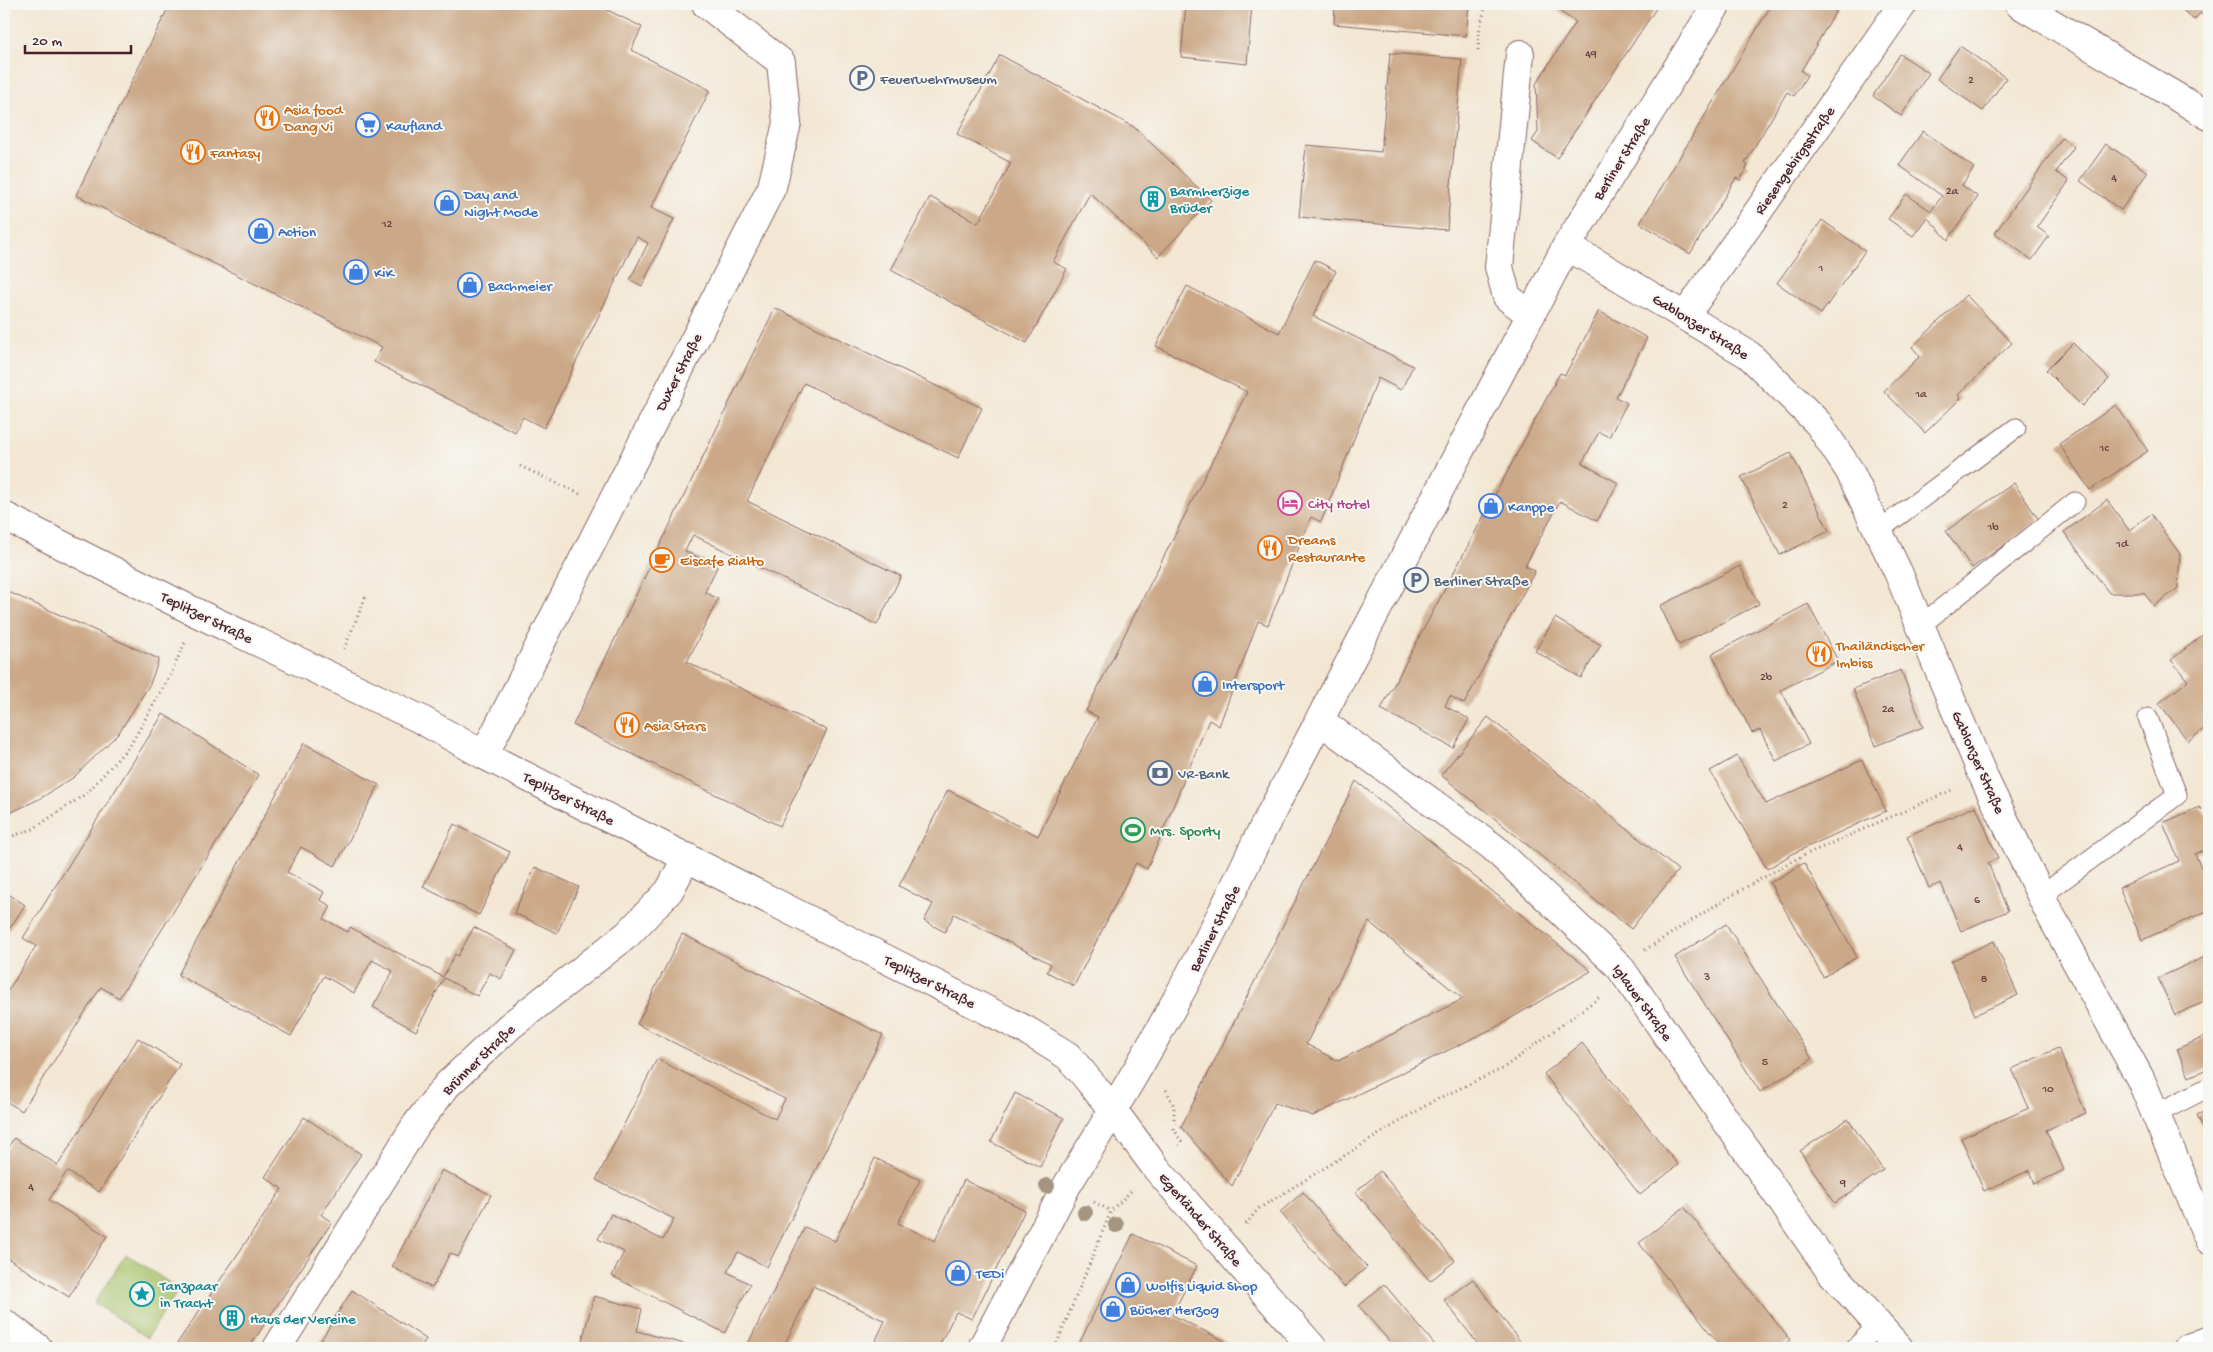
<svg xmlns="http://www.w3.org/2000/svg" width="2213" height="1352" font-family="'Gochi Hand',sans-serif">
<rect width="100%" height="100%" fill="#f6f6f2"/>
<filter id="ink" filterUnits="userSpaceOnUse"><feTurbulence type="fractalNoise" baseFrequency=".02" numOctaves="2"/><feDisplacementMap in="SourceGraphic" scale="10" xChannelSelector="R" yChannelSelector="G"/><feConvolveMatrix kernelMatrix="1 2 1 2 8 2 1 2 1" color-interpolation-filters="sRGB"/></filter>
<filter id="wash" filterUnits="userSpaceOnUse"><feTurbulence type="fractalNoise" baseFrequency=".0096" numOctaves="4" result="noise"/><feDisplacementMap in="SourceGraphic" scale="20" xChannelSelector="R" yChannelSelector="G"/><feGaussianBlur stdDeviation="1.12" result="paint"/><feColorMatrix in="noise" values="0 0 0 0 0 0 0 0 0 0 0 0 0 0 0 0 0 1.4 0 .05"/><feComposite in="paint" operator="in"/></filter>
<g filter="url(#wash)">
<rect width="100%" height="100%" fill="#f3e7d3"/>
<path fill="#a6c167" stroke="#787049" d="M126,1254L179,1289L147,1338L94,1303Z"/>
<g id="blocks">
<path fill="#cba887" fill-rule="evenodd" d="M170,4H595L642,27L631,50L710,90L651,208L674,219L642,286L630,280L648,243L637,237L544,428L523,417L515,432L374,362L382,347L76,195Z
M1186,4H1252L1247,64L1181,57Z
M1335,4H1469L1466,36L1334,24Z
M1548,4H1659L1557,158L1532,141L1538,132L1536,84L1576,22Z
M1772,4H1840L1801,71L1807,75L1801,85L1794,96L1787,92L1745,163L1748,166L1740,180L1736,178L1690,254L1640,223Z
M2176,4H2209V22L2200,13L2194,20Z
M1960,46L2006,78L1983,111L1937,79Z
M1390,53L1462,59L1447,230L1299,217L1306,145L1381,152Z
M1900,54L1929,73L1901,116L1873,96Z
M1000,55L1134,127L1211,200L1158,257L1090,193L1053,262L1067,269L1027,343L891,270L930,197L978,223L1011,163L957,134Z
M1923,131L1974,168L1962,185L1978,197L1948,240L1927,217L1913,236L1888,219L1906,194L1931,211L1942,196L1899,165Z
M2062,138L2074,147L2056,172L2069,181L2037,227L2049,236L2032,260L1995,233Z
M2106,144L2148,172L2121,210L2080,181Z
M1822,220L1865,251L1821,314L1777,283Z
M1315,260L1336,271L1313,316L1413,366L1401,390L1378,378L1321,522L1311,517L1268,625L1258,621L1219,726L1209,720L1147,869L1136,863L1074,986L1047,972L1051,964L954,914L945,932L924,921L933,904L899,886L948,790L1038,836L1098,717L1086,711L1247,392L1156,346L1187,286L1279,333Z
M1966,295L2012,343L1958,395L1961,398L1925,433L1884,391L1920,356L1912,347Z
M775,308L982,408L958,458L804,383L747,501L901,576L877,625L693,535L685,551L717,567L705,592L718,599L687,662L827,730L780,826L573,725Z
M1599,311L1647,338L1616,397L1627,403L1609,437L1599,432L1582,463L1618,483L1597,521L1560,501L1525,566L1535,571L1464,704L1450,696L1445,706L1469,719L1453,748L1381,709L1560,373L1565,375Z
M2073,343L2109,379L2082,406L2046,370Z
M2116,405L2148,451L2090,490L2059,444Z
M1791,453L1829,531L1780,555L1741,477Z
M2014,483L2039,520L1972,568L1946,531Z
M2107,500L2129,530L2151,514L2180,554L2178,588L2154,606L2144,593H2109L2064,532Z
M1740,566L1759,604L1679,645L1660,606Z
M4,590L159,659L150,684L118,734L74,777L41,798L4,816Z
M1808,604L1838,661L1781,690L1809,744L1776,761L1760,730L1752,733L1712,654Z
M1555,618L1601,645L1581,678L1535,651Z
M2209,630V725L2188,741L2159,703L2188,681L2171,660Z
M1901,670L1923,727L1875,746L1853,689Z
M163,714L259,775L119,998L101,987L22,1111L4,1100V997L36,946L23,938Z
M1488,717L1678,870L1631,929L1441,775Z
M304,743L379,785L335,866L301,847L287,872L324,892L320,900L331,906L324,919L348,932L350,927L443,977L455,954L458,956L474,927L516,950L501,979L490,973L477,996L444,978L416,1031L373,1007L393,971L372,960L354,993L324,976L291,1036L178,975Z
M1737,756L1766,804L1862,760L1886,811L1794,853L1767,869L1710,771Z
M1356,781L1591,971L1498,1026L1313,1116L1275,1103L1232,1186L1181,1127ZM1369,922L1463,999L1338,1061L1306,1044Z
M1976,806L1998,858L1988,863L2008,911L1961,931L1941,883L1929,888L1907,836Z
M2199,807L2209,817V848L2195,854L2209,885V910L2142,940L2119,888L2179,861L2163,823Z
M454,824L510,852L479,915L423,887Z
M1804,863L1857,957L1823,977L1770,883Z
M535,867L579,887L557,933L514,913Z
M4,891L25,905L4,937Z
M1726,924L1812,1059L1760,1092L1675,957Z
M682,934L883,1035L767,1267L738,1252L727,1272L750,1284L725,1333L612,1276L624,1252L598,1239L611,1214L663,1240L674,1219L596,1180L657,1059L775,1119L785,1099L637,1024Z
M1994,941L2018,995L1975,1015L1951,961Z
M2209,955V1000L2175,1015L2158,978Z
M2209,1035V1068L2189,1077L2177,1049Z
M138,1038L180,1064L99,1192L67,1171L49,1200L107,1236L69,1297L4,1256V1155L14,1138L58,1165Z
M1582,1043L1678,1165L1640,1195L1544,1074Z
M2058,1048L2086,1113L2046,1130L2064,1170L2035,1184L2030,1170L1984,1191L1961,1138L2029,1108L2012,1069Z
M1015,1093L1064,1118L1040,1167L991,1142Z
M2209,1109V1141L2197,1115Z
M304,1117L361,1154L321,1215L332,1222L249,1348H174L282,1189L265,1177Z
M1848,1119L1883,1170L1835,1203L1800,1151Z
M875,1158L920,1180L898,1223L935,1241L964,1180L1025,1210L972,1319L956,1312L938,1348H872L885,1321L813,1286L783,1348H746L805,1227L835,1241Z
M442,1170L491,1195L458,1257L450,1253L432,1288L392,1267Z
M1380,1171L1455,1261L1430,1281L1356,1192Z
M1303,1192L1367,1267L1344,1287L1280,1212Z
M1684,1207L1790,1340L1780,1348H1722L1639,1243Z
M1133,1234L1197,1266L1172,1315L1239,1348H1077Z
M1473,1279L1525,1348H1481L1444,1300Z
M1384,1284L1435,1345L1431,1348H1395L1359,1306Z
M352,1290L426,1339L420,1348H316Z
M594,1296L642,1309L637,1331L699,1348H580Z"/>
</g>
</g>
<g filter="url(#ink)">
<use href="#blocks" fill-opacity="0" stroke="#856566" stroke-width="1"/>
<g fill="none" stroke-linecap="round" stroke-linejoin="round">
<defs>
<path id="service" d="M1878,531L2016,428
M1921,625L2075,502
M2041,896L2177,795L2148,718
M2156,1114L2209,1087
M1855,1348L1878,1325"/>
<path id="minor" d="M2019,4L2209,116
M1520,54L1499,267L1507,297L1531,315
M1566,247L1593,261L1749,355L1818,423L1849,470L1898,572L1983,776L2049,912L2141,1080L2209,1240
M1685,316L1903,4
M1319,720L1493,847L1619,966L1830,1271L1899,1348
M484,755L772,187L787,123L781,62L706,4
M4,1323L38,1348
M277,1348L416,1125L447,1085L510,1026L628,934L669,891L687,857
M982,1348L1066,1187L1113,1110
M2188,1348L2209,1340"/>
<path id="tertiary" d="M4,516L197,613L420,719L484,755L1026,1030L1068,1056L1081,1071L1113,1110L1156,1168L1313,1348
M1113,1110C1166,1023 1213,934 1256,842L1566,247L1717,4"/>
</defs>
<use href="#service" stroke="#856566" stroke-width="21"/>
<use href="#minor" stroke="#856566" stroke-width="30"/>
<use href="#tertiary" stroke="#856566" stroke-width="30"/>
<path stroke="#856566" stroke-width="3" stroke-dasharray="1 4" stroke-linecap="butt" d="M1478,50L1479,32L1486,4
M520,466L580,494
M344,649L367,594
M4,839L33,829L87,793L131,744L171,674L185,642
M1645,950L1727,898L1798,858L1954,789
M1166,1090L1174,1106V1129L1182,1143L1179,1145
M1094,1202L1111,1211
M1246,1224L1258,1209L1433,1101L1502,1069L1601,996
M1055,1348L1111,1211L1133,1189"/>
<use href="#service" stroke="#fff" stroke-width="19"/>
<use href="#minor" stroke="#fff" stroke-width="28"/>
<use href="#tertiary" stroke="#fff" stroke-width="28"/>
</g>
<g fill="#a59480">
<circle cx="1047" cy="1186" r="8"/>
<circle cx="1085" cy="1213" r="8"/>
<circle cx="1116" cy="1225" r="8"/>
</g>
</g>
<defs>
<symbol id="parking-ring" viewBox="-11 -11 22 22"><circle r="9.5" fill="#f6f6f2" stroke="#5c6f8a" stroke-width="1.5"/><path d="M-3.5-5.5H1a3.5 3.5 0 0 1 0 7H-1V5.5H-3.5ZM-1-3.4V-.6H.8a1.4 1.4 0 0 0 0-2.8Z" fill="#5c6f8a"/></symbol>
<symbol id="restaurant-ring" viewBox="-11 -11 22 22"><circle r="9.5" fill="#f6f6f2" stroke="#e8710a" stroke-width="1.5"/><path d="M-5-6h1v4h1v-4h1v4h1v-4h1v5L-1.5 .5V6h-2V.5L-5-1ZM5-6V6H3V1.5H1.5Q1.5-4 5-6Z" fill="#e8710a"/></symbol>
<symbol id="supermarket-ring" viewBox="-11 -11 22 22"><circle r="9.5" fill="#f6f6f2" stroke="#3f7fe0" stroke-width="1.5"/><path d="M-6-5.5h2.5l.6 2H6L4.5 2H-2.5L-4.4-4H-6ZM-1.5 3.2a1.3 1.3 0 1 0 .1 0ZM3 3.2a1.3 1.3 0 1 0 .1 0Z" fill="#3f7fe0"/></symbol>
<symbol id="building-ring" viewBox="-11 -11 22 22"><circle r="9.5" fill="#f6f6f2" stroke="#0f9aa8" stroke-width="1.5"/><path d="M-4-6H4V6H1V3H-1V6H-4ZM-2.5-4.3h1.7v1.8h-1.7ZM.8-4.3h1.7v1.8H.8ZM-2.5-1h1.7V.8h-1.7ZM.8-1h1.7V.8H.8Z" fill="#0f9aa8"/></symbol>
<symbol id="shop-ring" viewBox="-11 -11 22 22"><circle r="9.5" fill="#f6f6f2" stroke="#3f7fe0" stroke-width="1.5"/><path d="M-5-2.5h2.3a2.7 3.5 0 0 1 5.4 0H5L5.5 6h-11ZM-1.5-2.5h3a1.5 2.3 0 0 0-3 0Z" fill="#3f7fe0"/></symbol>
<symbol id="hotel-ring" viewBox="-11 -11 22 22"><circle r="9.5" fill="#f6f6f2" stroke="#d1479c" stroke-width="1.5"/><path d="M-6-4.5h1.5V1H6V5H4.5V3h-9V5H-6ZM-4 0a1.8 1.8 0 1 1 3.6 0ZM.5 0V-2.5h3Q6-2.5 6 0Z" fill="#d1479c"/></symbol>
<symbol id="cafe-ring" viewBox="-11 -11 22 22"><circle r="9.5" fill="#f6f6f2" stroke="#e8710a" stroke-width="1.5"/><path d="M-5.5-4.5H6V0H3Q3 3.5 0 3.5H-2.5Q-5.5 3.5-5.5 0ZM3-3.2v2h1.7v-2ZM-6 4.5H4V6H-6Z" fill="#e8710a"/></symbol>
<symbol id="bank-ring" viewBox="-11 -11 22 22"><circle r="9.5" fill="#f6f6f2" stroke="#5c6f8a" stroke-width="1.5"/><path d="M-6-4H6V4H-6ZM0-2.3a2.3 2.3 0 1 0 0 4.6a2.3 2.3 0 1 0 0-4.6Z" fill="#5c6f8a"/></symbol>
<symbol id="stadium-ring" viewBox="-11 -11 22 22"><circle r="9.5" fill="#f6f6f2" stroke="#2e9e5b" stroke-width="1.5"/><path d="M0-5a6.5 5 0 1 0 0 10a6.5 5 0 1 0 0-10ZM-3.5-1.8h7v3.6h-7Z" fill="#2e9e5b"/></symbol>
<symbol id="sight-ring" viewBox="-11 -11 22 22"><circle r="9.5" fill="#f6f6f2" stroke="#0f9aa8" stroke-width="1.5"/><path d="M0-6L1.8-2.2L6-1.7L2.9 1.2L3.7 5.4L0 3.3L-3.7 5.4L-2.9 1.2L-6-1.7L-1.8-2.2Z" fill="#0f9aa8"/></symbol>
</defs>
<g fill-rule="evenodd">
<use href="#parking-ring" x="848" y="64" width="28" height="28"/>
<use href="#restaurant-ring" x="253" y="104" width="28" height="28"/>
<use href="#supermarket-ring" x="354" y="111" width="28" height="28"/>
<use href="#restaurant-ring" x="179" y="138" width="28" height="28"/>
<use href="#building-ring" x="1139" y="185" width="28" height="28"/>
<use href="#shop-ring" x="433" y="189" width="28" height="28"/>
<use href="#shop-ring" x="247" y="217" width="28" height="28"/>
<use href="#shop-ring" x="342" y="258" width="28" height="28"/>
<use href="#shop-ring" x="456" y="271" width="28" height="28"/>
<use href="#hotel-ring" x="1276" y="489" width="28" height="28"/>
<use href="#shop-ring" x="1477" y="492" width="28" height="28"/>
<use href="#restaurant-ring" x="1256" y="534" width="28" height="28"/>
<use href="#cafe-ring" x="648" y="546" width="28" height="28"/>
<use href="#parking-ring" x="1402" y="566" width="28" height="28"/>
<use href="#restaurant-ring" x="1805" y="640" width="28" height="28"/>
<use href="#shop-ring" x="1191" y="670" width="28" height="28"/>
<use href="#restaurant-ring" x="613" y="711" width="28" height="28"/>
<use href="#bank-ring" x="1146" y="759" width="28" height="28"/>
<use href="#stadium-ring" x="1119" y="816" width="28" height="28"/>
<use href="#shop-ring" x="944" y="1259" width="28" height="28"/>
<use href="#shop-ring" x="1114" y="1271" width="28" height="28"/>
<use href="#sight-ring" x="128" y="1280" width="28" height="28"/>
<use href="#shop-ring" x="1099" y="1295" width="28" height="28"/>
<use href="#building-ring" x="218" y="1304" width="28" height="28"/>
</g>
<g text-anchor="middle" stroke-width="4" stroke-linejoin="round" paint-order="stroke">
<g font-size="12" fill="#6a4142">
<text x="1591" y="57">49</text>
<text x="1971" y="83">2</text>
<text x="2114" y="181">4</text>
<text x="1952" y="194">2a</text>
<text x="387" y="227">12</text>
<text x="1821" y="271">1</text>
<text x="1921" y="397">1a</text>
<text x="2104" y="451">1c</text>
<text x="1785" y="508">2</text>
<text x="1993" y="530">1b</text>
<text x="2122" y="547">1d</text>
<text x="1766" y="680">2b</text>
<text x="1888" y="712">2a</text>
<text x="1960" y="850">4</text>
<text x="1977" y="903">6</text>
<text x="1707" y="980">3</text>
<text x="1984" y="982">8</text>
<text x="1765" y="1065">5</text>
<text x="2048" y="1092">10</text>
<text x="1843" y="1186">9</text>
<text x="31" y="1190">4</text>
</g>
<g font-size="15" fill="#4e5e75" stroke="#f6f6f2" text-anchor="start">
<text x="880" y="83">Feuerwehrmuseum</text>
<text x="1434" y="585">Berliner Straße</text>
<text x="1178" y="778">VR-Bank</text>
</g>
<g font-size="15" fill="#c56008" stroke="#f6f6f2" text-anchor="start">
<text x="284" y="114">Asia food<tspan x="284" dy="17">Dang Vi</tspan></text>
<text x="210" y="157">Fantasy</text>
<text x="1288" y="544">Dreams<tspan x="1288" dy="17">Restaurante</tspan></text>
<text x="680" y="565">Eiscafe Rialto</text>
<text x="1836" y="650">Thailändischer<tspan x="1836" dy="17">Imbiss</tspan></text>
<text x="644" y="730">Asia Stars</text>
</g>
<g font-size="15" fill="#366cbe" stroke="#f6f6f2" text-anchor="start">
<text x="386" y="130">Kaufland</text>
<text x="464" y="199">Day and<tspan x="464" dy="17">Night Mode</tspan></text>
<text x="278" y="236">Action</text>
<text x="374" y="277">KiK</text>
<text x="488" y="290">Bachmeier</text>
<text x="1508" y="511">Kanppe</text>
<text x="1222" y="689">Intersport</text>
<text x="976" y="1278">TEDi</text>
<text x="1146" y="1290">Wolfis Liquid Shop</text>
<text x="1130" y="1314">Bücher Herzog</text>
</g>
<g font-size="15" fill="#4a1f2b" stroke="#f6f6f2">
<text transform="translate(1621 158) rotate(-58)" y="5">Berliner Straße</text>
<text transform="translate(1794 160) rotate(-55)" y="5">Riesengebirgsstraße</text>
<text transform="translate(1701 326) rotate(32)" y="5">Gablonzer Straße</text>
<text transform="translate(678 372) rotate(-63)" y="5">Duxer Straße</text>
<text transform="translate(207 617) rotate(26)" y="5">Teplitzer Straße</text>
<text transform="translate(1979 762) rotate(66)" y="5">Gablonzer Straße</text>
<text transform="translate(569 798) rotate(27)" y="5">Teplitzer Straße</text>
<text transform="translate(1214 928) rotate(-63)" y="5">Berliner Straße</text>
<text transform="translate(930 981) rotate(27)" y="5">Teplitzer Straße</text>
<text transform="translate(1643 1002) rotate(54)" y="5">Iglauer Straße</text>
<text transform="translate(478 1059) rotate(-44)" y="5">Brünner Straße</text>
<text transform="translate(1201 1219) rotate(49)" y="5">Egerländer Straße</text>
</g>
<g font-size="15" fill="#0d838f" stroke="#f6f6f2" text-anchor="start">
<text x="1170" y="195">Barmherzige<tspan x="1170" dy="17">Brüder</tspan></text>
<text x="160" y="1290">Tanzpaar<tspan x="160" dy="17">in Tracht</tspan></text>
<text x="250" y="1323">Haus der Vereine</text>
</g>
<g font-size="15" fill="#b23c85" stroke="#f6f6f2" text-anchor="start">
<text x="1308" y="508">City Hotel</text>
</g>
<g font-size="15" fill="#27864d" stroke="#f6f6f2" text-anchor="start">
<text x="1150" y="835">Mrs. Sporty</text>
</g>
</g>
<rect width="2213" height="1352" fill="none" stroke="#f6f6f2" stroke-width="20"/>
<path d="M25 45v8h106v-8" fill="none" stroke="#4a1f2b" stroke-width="2.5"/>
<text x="32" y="45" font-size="15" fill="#4a1f2b" stroke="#f6f6f2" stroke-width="4" paint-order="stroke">20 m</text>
</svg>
